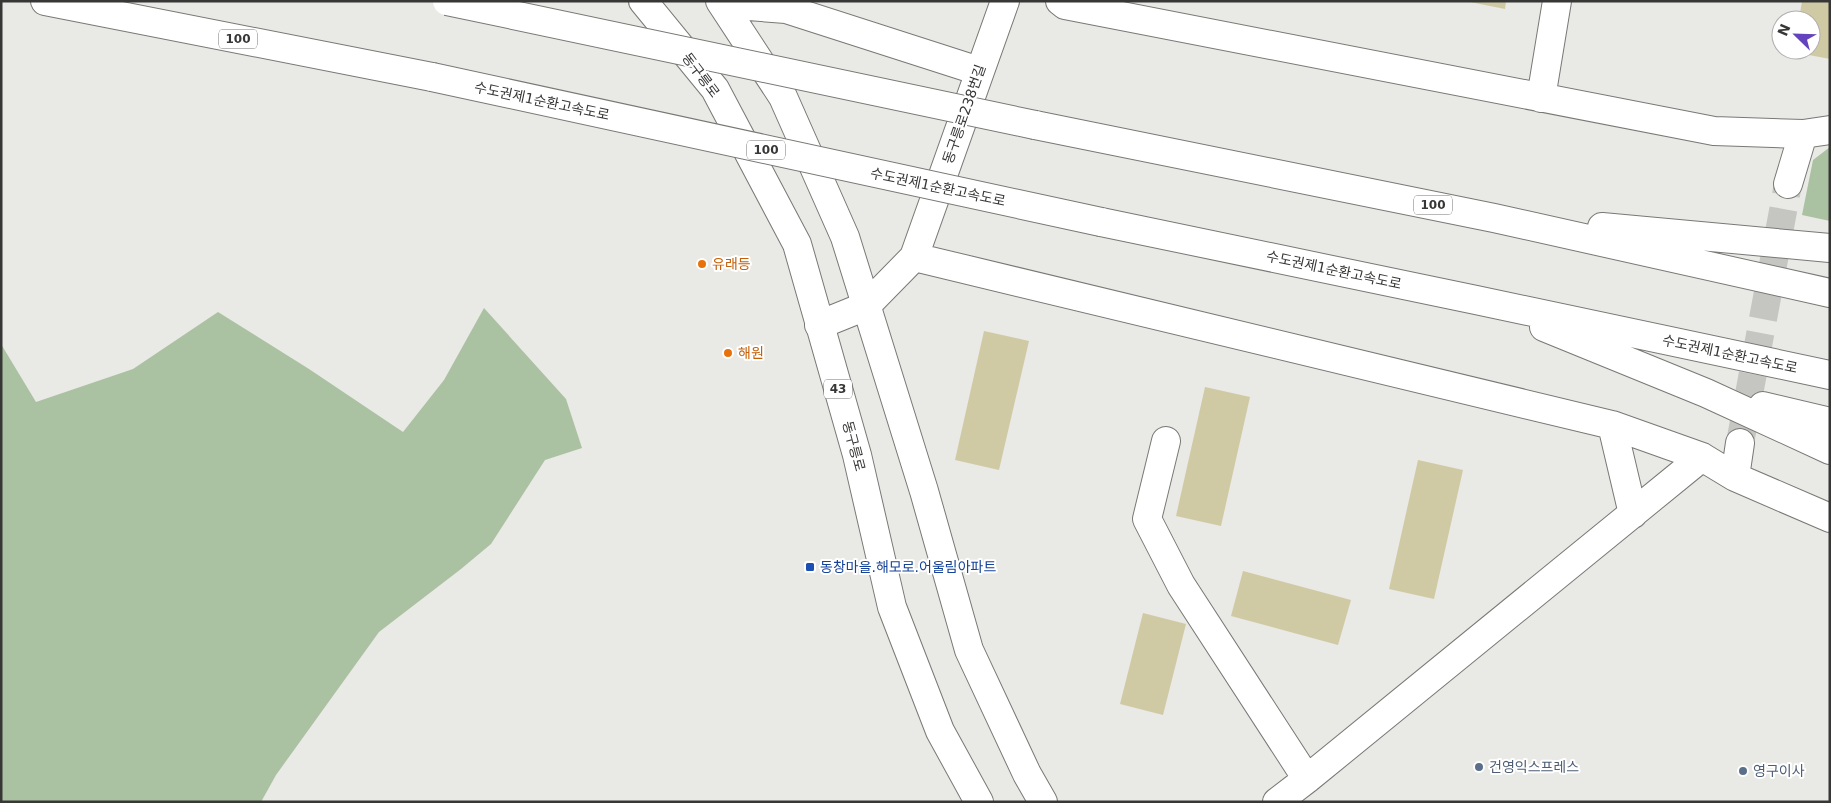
<svg xmlns="http://www.w3.org/2000/svg" width="1831" height="803" font-family="'DejaVu Sans','Noto Sans KR',sans-serif">
<rect width="100%" height="100%" fill="#e9e9e5"/>
<path fill="#abc2a2" d="M1830,147V221L1802,215L1813,160Z
M484,308L566,399L582,448L545,460L491,544L461,569L379,632L276,775L261,802H1V344L36,402L133,369L218,312L309,369L403,432L444,380Z"/>
<path fill="#d0caa4" d="M1465,1H1506L1505,9Z
M1802,1H1830V59L1793,52L1794,50H1811V20H1799Z
M984,331L1029,341L999,470L955,460Z
M1205,387L1250,397L1221,526L1176,516Z
M1418,460L1463,470L1434,599L1389,589Z
M1243,571L1351,600L1338,645L1231,616Z
M1143,613L1186,624L1163,715L1120,704Z"/>
<g fill="none" stroke-linecap="round" stroke-linejoin="round">
<path stroke="#c5c5c2" stroke-width="28" stroke-dasharray="28 14" stroke-linecap="butt" d="M1740,443L1788,184"/>
<defs>
<path id="minor" d="M1060,1L1065,5L1714,131L1803,134
M1541,98L1557,1
M1788,184L1803,134L1830,130
M914,257L1612,425L1702,457L1735,477
M819,325L866,306L914,257L1005,1
M1612,425L1633,514
M1166,441L1147,519L1181,585L1307,779
M1740,443L1735,477L1830,518
M1277,802L1307,779L1702,457"/>
<path id="major" d="M643,1L715,89L797,244L857,455L892,607L940,731L979,802
M720,1L783,97L845,237L924,491L969,650L1027,774L1043,802
M723,4L786,9L979,71"/>
<path id="highway" d="M45,1L432,77
M1035,125L1494,218L1830,293
M1101,222L1476,300L1830,375
M1602,227L1830,248
M1544,327L1706,393L1830,450
M1763,406L1830,422"/>
</defs>
<use href="#minor" stroke="#787875" stroke-width="30"/>
<use href="#major" stroke="#787875" stroke-width="30"/>
<use href="#highway" stroke="#787875" stroke-width="30"/>
<use href="#minor" stroke="#fff" stroke-width="28"/>
<use href="#major" stroke="#fff" stroke-width="28"/>
<use href="#highway" stroke="#fff" stroke-width="28"/>
<defs>
<path id="highway-bridge" d="M447,1L1035,125
M432,77L1101,222"/>
</defs>
<use href="#highway-bridge" stroke="#787875" stroke-width="30" stroke-linecap="butt"/>
<use href="#highway-bridge" stroke="#fff" stroke-width="28"/>
</g>
<g fill="#e8710a" stroke="#fff" stroke-width="2">
<circle cx="702" cy="264" r="5"/>
<circle cx="728" cy="353" r="5"/>
</g>
<rect fill="#1a4fb4" stroke="#fff" stroke-width="2" x="805" y="562" width="10" height="10" rx="2.5"/>
<g fill="#5c6f8a" stroke="#fff" stroke-width="2">
<circle cx="1479" cy="767" r="5"/>
<circle cx="1743" cy="771" r="5"/>
</g>
<g text-anchor="middle" stroke-width="4" stroke-linejoin="round" paint-order="stroke">
<g fill="#fff" stroke="#737372" stroke-width="1">
<rect x="219" y="29.5" width="38" height="19" rx="4"/>
<rect x="747" y="140.5" width="38" height="19" rx="4"/>
<rect x="1414" y="195.5" width="38" height="19" rx="4"/>
<rect x="824" y="379.5" width="28" height="19" rx="4"/>
</g>
<g font-size="12" font-weight="bold" fill="#373736">
<text x="238" y="43">100</text>
<text x="766" y="154">100</text>
<text x="1433" y="209">100</text>
<text x="838" y="393">43</text>
</g>
<g font-size="14" fill="#373736" stroke="#fff">
<text transform="translate(701 75) rotate(53)" y="5">동구릉로</text>
<text transform="translate(542 101) rotate(12)" y="5">수도권제1순환고속도로</text>
<text transform="translate(964 114) rotate(-71)" y="5">동구릉로238번길</text>
<text transform="translate(938 187) rotate(12)" y="5">수도권제1순환고속도로</text>
<text transform="translate(1334 270) rotate(12)" y="5">수도권제1순환고속도로</text>
<text transform="translate(1730 354) rotate(12)" y="5">수도권제1순환고속도로</text>
<text transform="translate(854 446) rotate(75)" y="5">동구릉로</text>
</g>
<g font-size="14" fill="#c56008" stroke="#fff" text-anchor="start">
<text x="712" y="269">유래등</text>
<text x="738" y="358">해원</text>
</g>
<g font-size="14" fill="#164399" stroke="#fff" text-anchor="start">
<text x="820" y="572">동창마을.해모로.어울림아파트</text>
</g>
<g font-size="14" fill="#4e5e75" stroke="#fff" text-anchor="start">
<text x="1489" y="772">건영익스프레스</text>
<text x="1753" y="776">영구이사</text>
</g>
</g>
<rect width="1831" height="803" fill="none" stroke="#373736" stroke-width="5"/>
<g transform="translate(1796 35) rotate(293)"><circle r="24" fill="#ffffff" stroke="#afafaf"/>
<path d="M0-4L9 19L0 12L-9 19Z" fill="#6444bc"/>
<text y="-8" font-size="14" font-weight="bold" text-anchor="middle" fill="#373736">N</text>
</g>
</svg>
